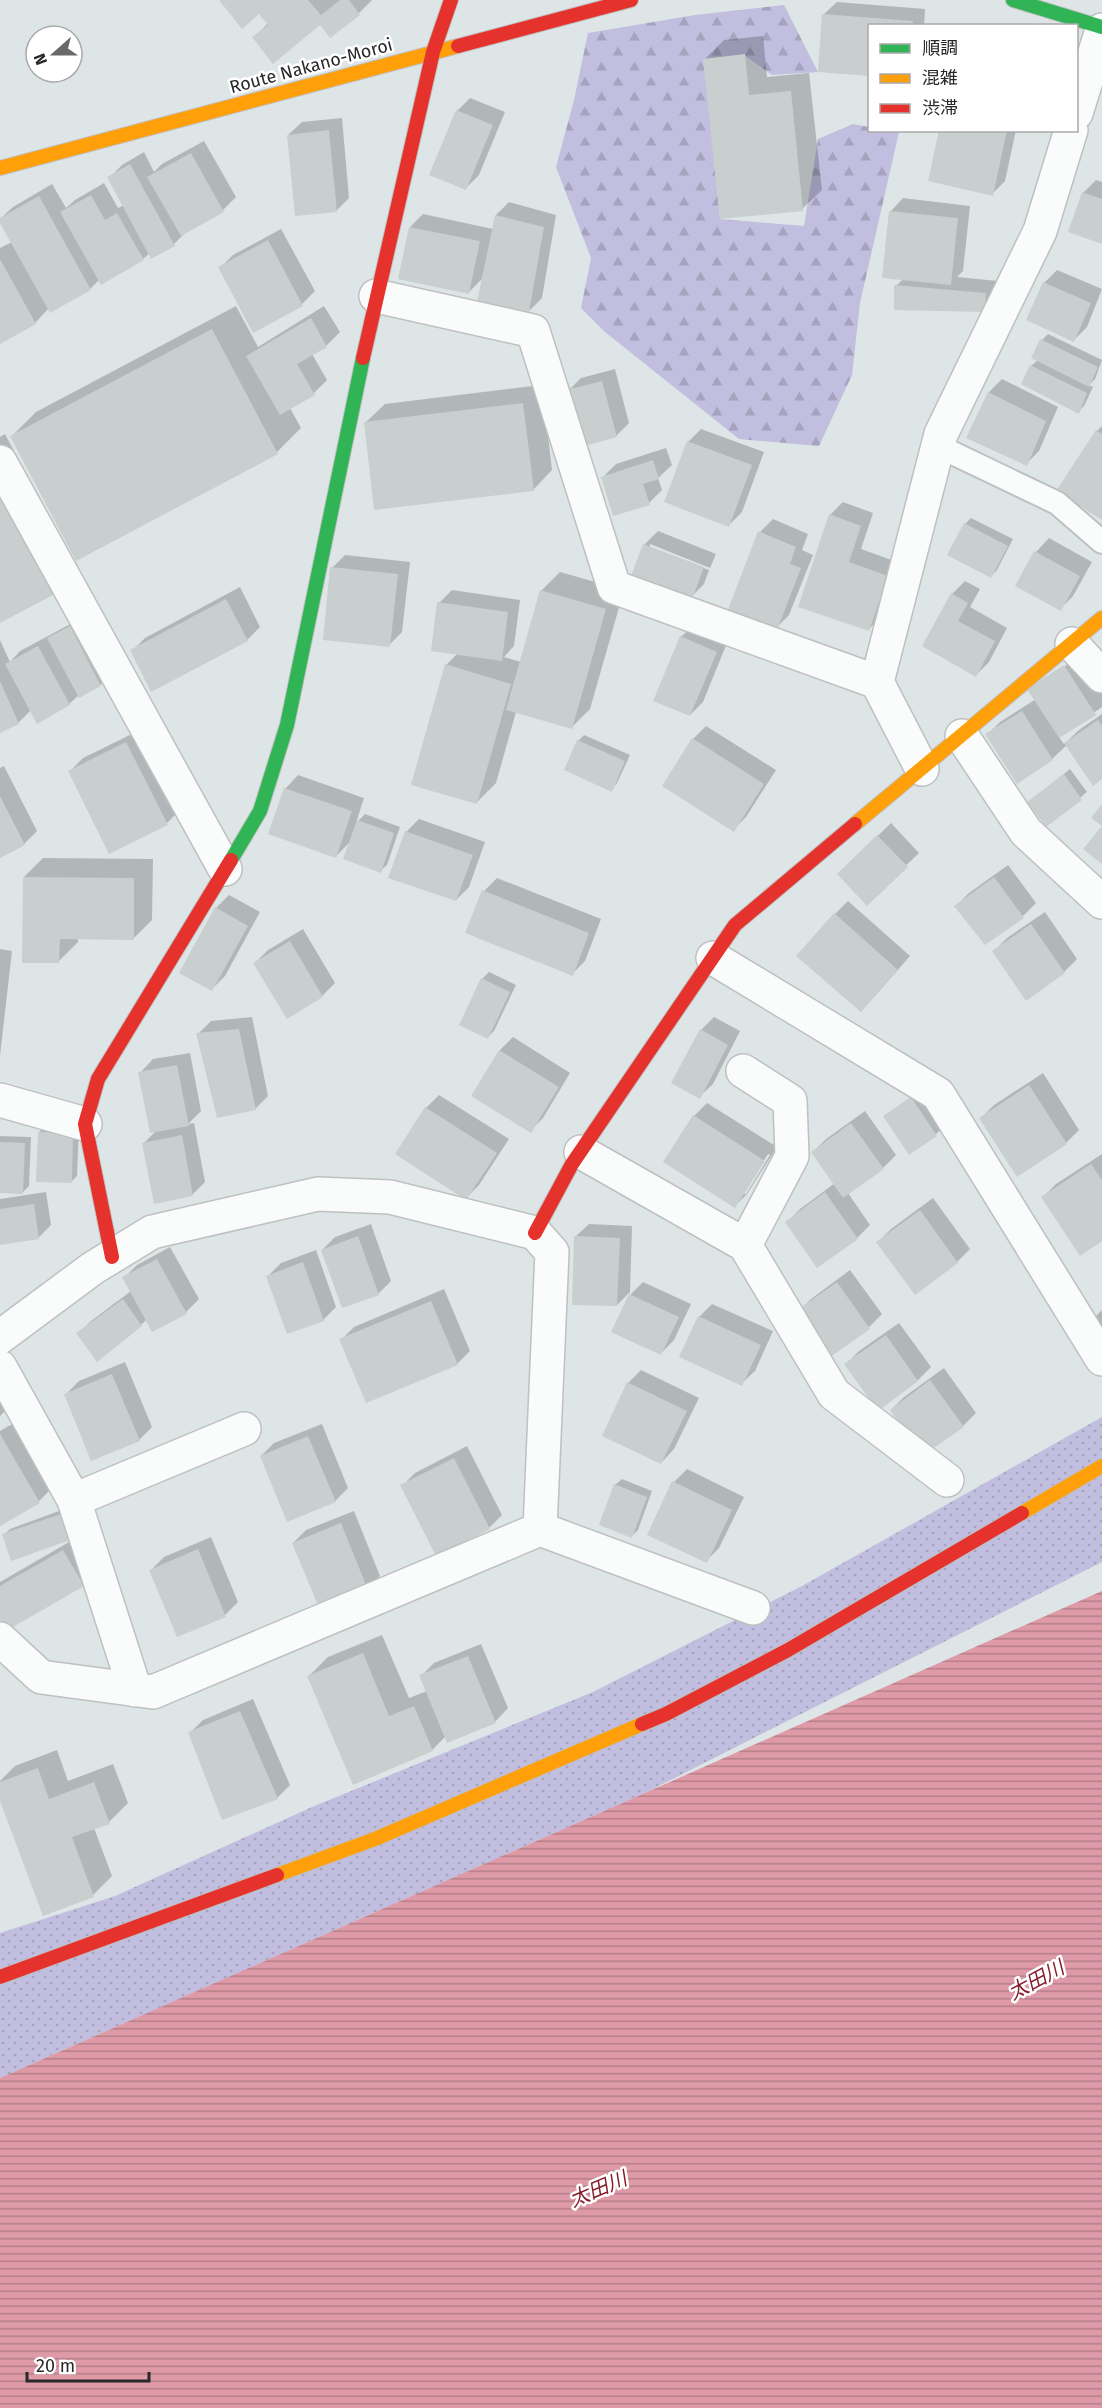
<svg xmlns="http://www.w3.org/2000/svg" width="1102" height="2408" font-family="'Fira Sans','Noto Sans JP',sans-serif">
<defs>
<pattern id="grass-dots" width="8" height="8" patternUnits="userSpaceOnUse" patternTransform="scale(1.5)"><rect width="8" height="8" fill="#c1bedf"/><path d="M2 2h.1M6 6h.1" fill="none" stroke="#a6a3bf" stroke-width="1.8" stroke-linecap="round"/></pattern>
<pattern id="forest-firs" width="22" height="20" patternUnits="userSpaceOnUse" patternTransform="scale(1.5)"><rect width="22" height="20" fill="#c1bedf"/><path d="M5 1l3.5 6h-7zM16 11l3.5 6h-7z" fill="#a6a3bf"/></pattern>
<pattern id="water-rules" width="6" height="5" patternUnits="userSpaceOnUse" patternTransform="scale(1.5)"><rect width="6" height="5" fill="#df9aa8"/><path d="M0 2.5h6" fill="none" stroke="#b57e89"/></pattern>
</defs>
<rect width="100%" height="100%" fill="#dee5e6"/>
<path fill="url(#grass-dots)" d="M1102,1417V1562L645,1793L0,2078V1933L115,1896L312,1807L593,1692L802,1586Z"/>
<path fill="url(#forest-firs)" d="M784,5L818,72L772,75L744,55L704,59L720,219L804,226L818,139L853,124L869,127L870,130L899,132L860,303L852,375L819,446L739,439L605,332L581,308L591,258L556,167L574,100L588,33L695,15Z"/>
<path fill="url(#water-rules)" d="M1102,1591V2408H0V2078Z"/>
<path fill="#0003" fill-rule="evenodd" d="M220,0H372L359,13L254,38L268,23L260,12Z
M837,2L925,9L924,26H870L823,15Z
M763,36L767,77L809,73L822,190L802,209L705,59L724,40Z
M470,98L505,112L479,175L466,188L457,111Z
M342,118L349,198L336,211L288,135L302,122Z
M941,130H1016L1005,181L992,194Z
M204,141L236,197L223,210L187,231L174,244L150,253L143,259L99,280L91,288L51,311L49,308L35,323L0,342V248L12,242L0,219L13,207L52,184L66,208L75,200L104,183L118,208L124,205L109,178L122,165L144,152L154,172L162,164Z
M1096,180L1102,182V242L1083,193Z
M903,198L970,206L963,271L957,277L998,281L985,311L896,286L903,279L890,212Z
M509,202L556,215L542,298L529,311L484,277L469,292L410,227L423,214L493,229L496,215Z
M281,229L315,291L302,304L254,331L220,268L233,255Z
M1057,270L1102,289L1087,327L1074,340L1028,319L1044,283Z
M236,306L258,347L324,306L340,332L327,345L312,354L327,380L314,393L290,408L301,428L277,452L12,436L36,412Z
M1048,334L1102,360L1095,379L1089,385L1093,387L1084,406L1078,412L1031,366L1038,360L1042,340Z
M615,369L629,423L616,436L568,391L581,378Z
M1002,379L1058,407L1039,451L1026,464L968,437L989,392Z
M542,385L552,470L533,490L365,423L385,404Z
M1102,426V518L1097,431Z
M701,429L764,452L742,512L729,525L688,442Z
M5,434L77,570L52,594L0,621V437Z
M666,448L672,465L658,478L662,490L649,503L603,477L616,464Z
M843,502L873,513L861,549L900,563L882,616L869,629L830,515Z
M971,518L1013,539L997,570L991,576L965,524Z
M773,519L808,534L802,550L813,555L789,615L776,628L760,532Z
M658,531L716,554L710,568L650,544V548L709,570L704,584L691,597L633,576L645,544Z
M1049,538L1092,562L1073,596L1060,609L1017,586L1036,552Z
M345,555L410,562L402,632L389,645L332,568Z
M560,572L624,590L590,709L571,728L516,712L496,783L477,802L446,665L458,653L439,603L452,590L520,600L514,646L504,657L521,662L541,591Z
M965,581L980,589L970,607L1007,628L989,662L976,675L924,646L952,594Z
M240,587L260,627L247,640L132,651L145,638Z
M76,621L107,678L100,685L79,695L69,704L31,710L18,723L0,731V640L10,662L20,651Z
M694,624L729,638L703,702L690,715L681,637Z
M1077,653L1102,691V707L1059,737L1064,744L1079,730L1102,714V777L1067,745L1052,759L987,735L1000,722L1036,699Z
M706,726L776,770L746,817L733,830L693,739Z
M140,730L180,810L167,823L70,771L83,758Z
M584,735L630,755L617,783L611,790L578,741Z
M4,766L37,831L24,844L0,856V768Z
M1070,769L1087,792L1047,825L1029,802Z
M298,775L364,798L356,823L365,814L400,827L387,865L380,871L352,840L336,856L285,789Z
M419,819L485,842L469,887L456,900L406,832Z
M891,823L919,853L867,903L852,861Z
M43,858L153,859L152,920L133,939L78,938V942L59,961L24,877Z
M1008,865L1036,903L1023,916L956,906L969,893Z
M497,878L601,919L585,961L572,974L484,891Z
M229,895L260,912L225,976L212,989L216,908Z
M848,901L910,956L874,997L835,914Z
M1045,912L1077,959L1064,972L994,951L1007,938Z
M303,929L335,983L322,996L255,963L268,950Z
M0,949L12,951L0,1056Z
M489,972L516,985L494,1031L488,1037L461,1024L482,979Z
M252,1017L268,1096L255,1109L198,1034L211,1021Z
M714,1017L740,1031L713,1084L699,1097L701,1030Z
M513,1037L570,1073L543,1118L530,1131L473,1095L500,1050Z
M190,1053L201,1111L188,1124L194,1123L205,1182L192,1195L144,1143L156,1131L140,1073L153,1059Z
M1043,1073L1079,1130L1066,1143L981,1118L994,1105Z
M918,1092L942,1128L936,1134L885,1116Z
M439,1095L509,1139L479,1185L466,1198L426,1108Z
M707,1103L777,1147L747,1194L734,1207L694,1116ZM768,1154L770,1155L746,1194H742Z
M865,1111L896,1155L883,1168L848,1193L870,1225L857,1238L787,1222L800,1209L835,1183L813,1152L826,1139Z
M46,1126L79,1127L77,1176L71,1182L39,1132Z
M0,1136L31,1137L29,1186L23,1192L0,1191Z
M1102,1154V1239L1043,1197L1056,1184Z
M46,1192L51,1225L38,1238L0,1244V1199Z
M933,1198L970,1249L957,1262L878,1242L891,1229Z
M371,1224L391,1281L378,1294L322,1250L335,1237Z
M589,1224L632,1226L630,1292L617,1305L575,1237Z
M170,1247L199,1299L186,1312L147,1319L141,1325L78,1334L91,1321L131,1291L124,1278L137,1265Z
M316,1250L336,1307L323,1320L268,1276L281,1263Z
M850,1270L882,1314L869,1327L829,1355L798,1312L811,1299Z
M643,1282L691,1304L674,1340L661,1353L630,1295Z
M444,1289L470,1351L457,1364L341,1340L354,1327Z
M712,1304L773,1331L755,1371L741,1384L699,1317Z
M1102,1310V1331L1094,1318Z
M899,1323L931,1367L918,1380L878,1409L846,1364L859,1351Z
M125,1362L152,1427L139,1440L66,1394L79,1381Z
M944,1368L976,1413L963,1426L891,1410L904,1397Z
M641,1370L699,1398L674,1449L661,1463L628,1383Z
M0,1399L7,1409L0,1416Z
M14,1423L52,1488L39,1501L0,1524V1431Z
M322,1424L348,1488L335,1501L261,1456L274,1443Z
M467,1446L502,1515L489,1528L437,1554L402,1486L415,1473Z
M687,1469L744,1497L719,1548L706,1561L674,1482Z
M622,1479L652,1491L638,1530L632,1536L615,1485Z
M70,1507L79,1532L4,1535L10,1529Z
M354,1511L380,1576L367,1589L293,1543L306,1530Z
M211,1537L238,1602L225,1615L151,1570L164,1557Z
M76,1538L96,1572L83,1585L0,1618V1582Z
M382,1635L409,1698L427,1691L421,1676L434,1663L481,1644L508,1708L495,1722L446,1736L432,1750L309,1676L328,1657Z
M253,1699L290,1785L277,1798L190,1733L203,1720Z
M57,1750L68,1781L113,1764L128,1803L109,1822L94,1828L112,1876L93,1895L0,1797V1781L15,1766Z"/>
<path fill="#c9cecf" d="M219,0H308L321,15L340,0H349L360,15L330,38L320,25L273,64L252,37L268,25L259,14L242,29Z
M822,14L913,21L912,26H870V76L818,72Z
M745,54L749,95L791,91L803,211L720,219L703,59Z
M456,110L493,125L466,190L429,175Z
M329,130L337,212L295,216L287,135Z
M939,130H1007L993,196L928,181Z
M191,153L224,212L181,236L147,177Z
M130,164L175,246L151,259L107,177Z
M1082,192L1102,199V244L1068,232Z
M91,195L105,220L117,213L144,260L101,285L60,212Z
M39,196L91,290L50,313L0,223V218Z
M889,211L958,218L951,285L882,278Z
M495,215L544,227L529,312L476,307Z
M409,227L480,241L469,294L398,279Z
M268,240L303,306L253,333L218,267Z
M0,259L36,324L0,344Z
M1043,282L1091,303L1074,342L1026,320Z
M894,285L986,293L985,312L894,310Z
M311,318L327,347L297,364L315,395L280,415L246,356Z
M212,329L278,454L76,561L10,436Z
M1040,339L1098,367L1089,387L1031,358Z
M1030,365L1087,393L1079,414L1021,384Z
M602,381L617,437L581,447L566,390Z
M988,392L1046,421L1027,466L966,438Z
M523,403L534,491L374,510L364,422Z
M1096,430L1102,434V520L1056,491Z
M687,441L752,465L729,527L664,502Z
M653,460L659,479L643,484L650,505L613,516L601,477Z
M0,494L53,595L0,623Z
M829,514L861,526L849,562L888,576L869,631L798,607Z
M964,523L1008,546L991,578L947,555Z
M758,531L796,547L790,564L801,568L777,630L728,610Z
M643,544L704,567L692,599L631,576Z
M1034,551L1080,576L1061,611L1015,586Z
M330,567L398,574L390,647L323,640Z
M540,590L606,609L572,729L506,710Z
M951,593L968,603L958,621L995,641L976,677L922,646Z
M226,599L248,641L151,692L130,650Z
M437,602L508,612L502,661L431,651Z
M70,626L101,686L79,698L47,638Z
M680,636L717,652L690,716L653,701Z
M38,646L70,705L37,724L5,664Z
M445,664L511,684L477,804L411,785Z
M1064,665L1096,715L1059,738L1027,689Z
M0,681L19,724L0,733Z
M1022,711L1053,760L1017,784L985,734Z
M1098,720L1102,726V779L1093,786L1064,743Z
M692,738L764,784L734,832L662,786Z
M577,740L625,761L612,792L564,770Z
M126,742L168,825L109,854L68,771Z
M1064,774L1082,800L1046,827L1027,802Z
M284,788L352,811L336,858L268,834Z
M0,796L25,845L0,858Z
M1102,804V864L1083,849L1102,826L1091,818Z
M357,820L394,833L381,873L343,859Z
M405,831L473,855L456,901L388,878Z
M877,835L908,867L867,906L837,874Z
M23,877L134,878V940L60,939L59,963H22Z
M994,877L1024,918L985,945L954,906Z
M482,890L589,933L573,976L465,933Z
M215,907L248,926L212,991L179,973Z
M834,913L898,970L861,1012L796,956Z
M1031,924L1065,973L1026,1001L992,951Z
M290,941L323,997L287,1019L253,963Z
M481,978L510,992L488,1039L459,1025Z
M239,1029L256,1110L217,1118L196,1033Z
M700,1029L728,1045L700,1099L671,1083Z
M499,1050L559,1087L531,1133L471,1096Z
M177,1065L189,1126L150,1133L138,1072Z
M1029,1085L1067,1144L1017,1177L979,1118Z
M911,1097L937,1136L909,1155L883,1116Z
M425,1107L497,1153L466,1200L395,1154Z
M693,1115L765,1161L735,1208L663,1162Z
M851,1123L884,1169L843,1198L811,1152Z
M38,1132L73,1133L72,1183L36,1182Z
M182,1135L193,1196L154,1204L142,1143Z
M0,1142L25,1143L23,1194L0,1193Z
M1091,1164L1102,1180V1241L1080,1256L1041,1197Z
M825,1192L858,1239L817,1268L785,1222Z
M34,1204L39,1239L0,1245V1209Z
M920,1210L958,1263L915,1295L876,1242Z
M358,1236L379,1295L342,1308L321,1250Z
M574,1236L620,1238L617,1306L572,1305Z
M157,1259L187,1314L152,1332L122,1277Z
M303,1262L324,1321L287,1334L266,1276Z
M837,1282L870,1329L829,1358L796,1311Z
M629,1294L679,1317L661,1355L611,1332Z
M123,1299L142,1326L97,1362L76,1333Z
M431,1301L458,1365L366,1403L339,1339Z
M698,1316L761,1345L742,1386L679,1357Z
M886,1335L918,1381L878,1411L844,1364Z
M112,1374L140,1441L91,1461L64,1394Z
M930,1380L964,1427L922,1456L890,1410Z
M627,1382L687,1411L661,1464L602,1436Z
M0,1434L40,1503L0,1526Z
M308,1436L336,1502L287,1522L260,1456Z
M454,1458L490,1529L436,1556L400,1485Z
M672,1481L732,1510L707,1563L647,1535Z
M614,1484L647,1497L632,1538L599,1525Z
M64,1513L73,1539L11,1561L2,1534Z
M341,1523L368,1590L320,1610L292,1543Z
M198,1549L226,1617L177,1637L149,1570Z
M63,1550L84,1586L6,1631L0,1621V1586Z
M363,1653L389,1716L414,1706L433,1751L353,1785L307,1676Z
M468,1656L496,1723L447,1743L419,1675Z
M240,1711L278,1799L222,1820L188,1732Z
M38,1768L49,1799L94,1782L110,1824L72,1837L94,1897L43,1916L0,1801V1782Z"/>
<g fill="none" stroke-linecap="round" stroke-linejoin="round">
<defs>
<path id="lane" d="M938,446L1057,503L1102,542"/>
<path id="street" d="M1076,113L1102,30
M376,296L533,331L614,587L877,682
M0,462L225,869
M1072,644L1102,676
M962,736L1026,832L1102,902
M922,769L877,682L941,434L1040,231L1071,130
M713,958L938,1094L1102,1359
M743,1071L790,1101L792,1156L745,1245
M0,1100L85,1124
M581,1152L745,1245L834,1394L947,1480
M0,1337L93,1268L152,1232L318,1194L390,1197L535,1233L552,1252L540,1529
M0,1367L74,1500L135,1690
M74,1500L244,1429
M0,1639L41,1677L153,1692L540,1529L753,1608"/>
<path id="fast" d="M1013,0L1102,27
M231,860L260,811L287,725L363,358"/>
<path id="slow" d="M0,168L458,46
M855,824L1102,618
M1022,1513L1102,1466
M277,1875L375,1839L642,1724"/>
<path id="jam" d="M458,46L631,0
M363,358L433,52L451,0
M535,1233L572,1164L735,925L855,824
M112,1257L85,1124L98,1079L231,860
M642,1724L666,1714L788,1650L1022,1513
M0,1977L277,1875"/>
</defs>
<use href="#lane" stroke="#bfc0c0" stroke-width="26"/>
<use href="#street" stroke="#bfc0c0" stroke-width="36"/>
<use href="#fast" stroke="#bfc0c0" stroke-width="16"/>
<use href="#slow" stroke="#bfc0c0" stroke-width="16"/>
<use href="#jam" stroke="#bfc0c0" stroke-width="16"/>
<use href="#lane" stroke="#fafbfb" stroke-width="22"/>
<use href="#street" stroke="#fafbfb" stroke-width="33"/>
<use href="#fast" stroke="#30b455" stroke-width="14"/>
<use href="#slow" stroke="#ff9f0a" stroke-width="14"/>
<use href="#jam" stroke="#e5322d" stroke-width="14"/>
</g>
<g text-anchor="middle" stroke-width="5" stroke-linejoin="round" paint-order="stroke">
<g font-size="18" fill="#282828" stroke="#fff">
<text transform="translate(311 66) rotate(-15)" y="6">Route Nakano-Moroi</text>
</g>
<g font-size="20" font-style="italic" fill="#871d2a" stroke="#fff">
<text transform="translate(1036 1980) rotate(-28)" y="7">太田川</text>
<text transform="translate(598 2189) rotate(-23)" y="7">太田川</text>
</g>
</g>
<rect x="868" y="24" width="210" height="108" fill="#ffffff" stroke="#a9a9a9" stroke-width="1.5"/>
<rect x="880" y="44" width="30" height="9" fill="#30b455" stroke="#a9a9a9" stroke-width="1.5"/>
<text x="922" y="54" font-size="18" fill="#282828">順調</text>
<rect x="880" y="74" width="30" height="9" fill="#ff9f0a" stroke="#a9a9a9" stroke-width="1.5"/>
<text x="922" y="84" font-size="18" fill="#282828">混雑</text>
<rect x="880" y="104" width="30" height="9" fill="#e5322d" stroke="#a9a9a9" stroke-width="1.5"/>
<text x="922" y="114" font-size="18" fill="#282828">渋滞</text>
<g transform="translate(54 54) rotate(249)"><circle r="28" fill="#ffffff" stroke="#a9a9a9" stroke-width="1.5"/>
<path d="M0-4.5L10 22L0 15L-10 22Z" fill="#686a6a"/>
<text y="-9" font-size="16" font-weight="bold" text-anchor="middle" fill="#282828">N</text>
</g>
<path d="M27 2372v9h122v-9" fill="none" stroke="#282828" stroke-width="3"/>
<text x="36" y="2372" font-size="18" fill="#282828" stroke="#ffffff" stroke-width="4.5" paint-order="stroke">20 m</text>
</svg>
